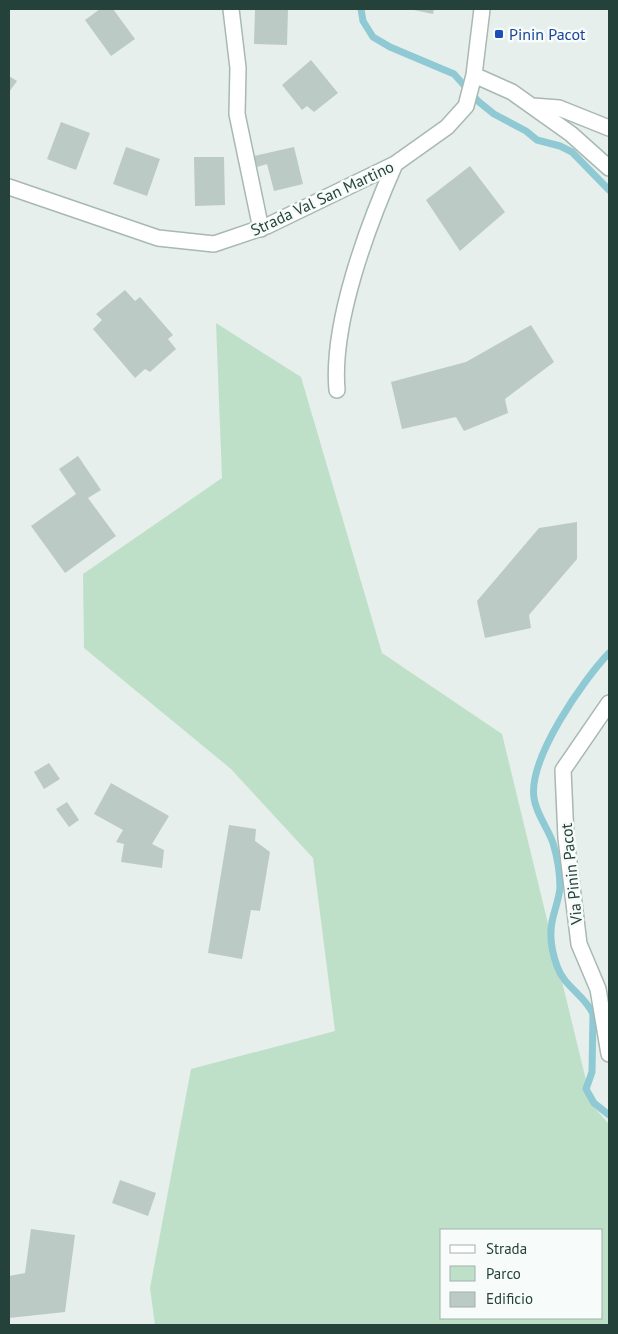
<svg xmlns="http://www.w3.org/2000/svg" width="618" height="1334" font-family="'PT Sans',sans-serif">
<rect width="100%" height="100%" fill="#e6efeb"/>
<path fill="#bfe0c8" fill-rule="evenodd" d="M216,323L301,377L382,653L502,734L592,1105L609,1124V1325H155L150,1288L191,1069L335,1031L313,858L231,769L84,648L83,574L222,478ZM442,1230H602V1318H442Z"/>
<g fill="none" stroke-linecap="round" stroke-linejoin="round">
<path stroke="#8ec9d4" stroke-width="7" d="M361,9L363,21L373,37L390,47L454,74L479,102L494,114L526,131L537,140L560,146L572,152L609,190
M609,653C583,680 528,759 534,798C536,814 548,828 553,843C557,856 560,875 560,888C559,899 554,911 552,922C549,937 552,952 557,966C564,987 585,995 593,1014L592,1072L586,1089L594,1103L609,1115"/>
</g>
<path fill="#bbcac4" d="M100,9H113L135,39L111,56L85,20Z
M255,9H288L287,45L254,44Z
M409,9H434L433,14Z
M311,60L338,93L314,112L307,106L302,110L282,85Z
M9,76L17,81L9,92Z
M61,122L90,133L76,170L47,159Z
M126,147L160,159L147,196L113,184Z
M294,147L303,184L274,191L267,164L257,167L254,156Z
M194,157H224L225,205L195,206Z
M470,166L505,212L460,251L426,200Z
M125,290L135,301L140,297L173,335L168,339L176,349L150,372L145,369L135,378L93,329L102,320L96,314Z
M531,325L554,362L505,399L508,413L464,431L456,417L402,429L391,382L466,362Z
M78,456L101,490L88,498L116,536L65,573L31,526L76,494L59,469Z
M577,522V559L529,615L531,628L485,638L477,601L539,528Z
M49,763L60,779L44,789L34,772Z
M111,783L169,816L152,844L164,850L162,868L121,862L124,844L116,842L123,830L94,814Z
M67,802L79,820L69,827L56,809Z
M229,825L256,829L255,841L270,852L260,911L251,910L242,959L208,953Z
M120,1180L156,1193L148,1216L112,1203Z
M31,1229L75,1235L65,1312L9,1318V1276L25,1273Z"/>
<g fill="none" stroke-linecap="round" stroke-linejoin="round">
<defs>
<path id="minor" d="M231,9L238,68L237,114L261,229
M474,75L512,92L571,134L609,168
M533,106L559,108L609,128
M9,187L158,238L214,244L267,226L395,164L447,127L466,106L474,75L482,9
M337,390C331,323 368,225 395,164
M609,703L563,770L566,838L579,944L598,989L609,1054"/>
</defs>
<use href="#minor" stroke="#a8b8b2" stroke-width="18"/>
<use href="#minor" stroke="#fff" stroke-width="15"/>
</g>
<rect fill="#1a4fb4" stroke="#f7fbf9" stroke-width="2" x="494" y="29" width="10" height="10" rx="2.5"/>
<g text-anchor="middle" stroke-width="5" stroke-linejoin="round" paint-order="stroke">
<g font-size="16" fill="#164399" stroke="#f7fbf9" text-anchor="start">
<text x="509" y="40">Pinin Pacot</text>
</g>
<g font-size="16" fill="#24423a" stroke="#f7fbf9">
<text transform="translate(322 198) rotate(-25)" y="6">Strada Val San Martino</text>
<text transform="translate(571 874) rotate(-96)" y="6">Via Pinin Pacot</text>
</g>
</g>
<rect width="618" height="1334" fill="none" stroke="#24423a" stroke-width="20"/>
<rect x="440" y="1229" width="162" height="90" fill="#f7fbf9" stroke="#a3b1ad"/>
<rect x="450" y="1245" width="25" height="8" fill="#ffffff" stroke="#a3b1ad"/>
<text x="486" y="1254" font-size="15" fill="#24423a">Strada</text>
<rect x="450" y="1266" width="25" height="15" fill="#bfe0c8" stroke="#a3b1ad"/>
<text x="486" y="1279" font-size="15" fill="#24423a">Parco</text>
<rect x="450" y="1292" width="25" height="15" fill="#bbcac4" stroke="#a3b1ad"/>
<text x="486" y="1304" font-size="15" fill="#24423a">Edificio</text>
</svg>
